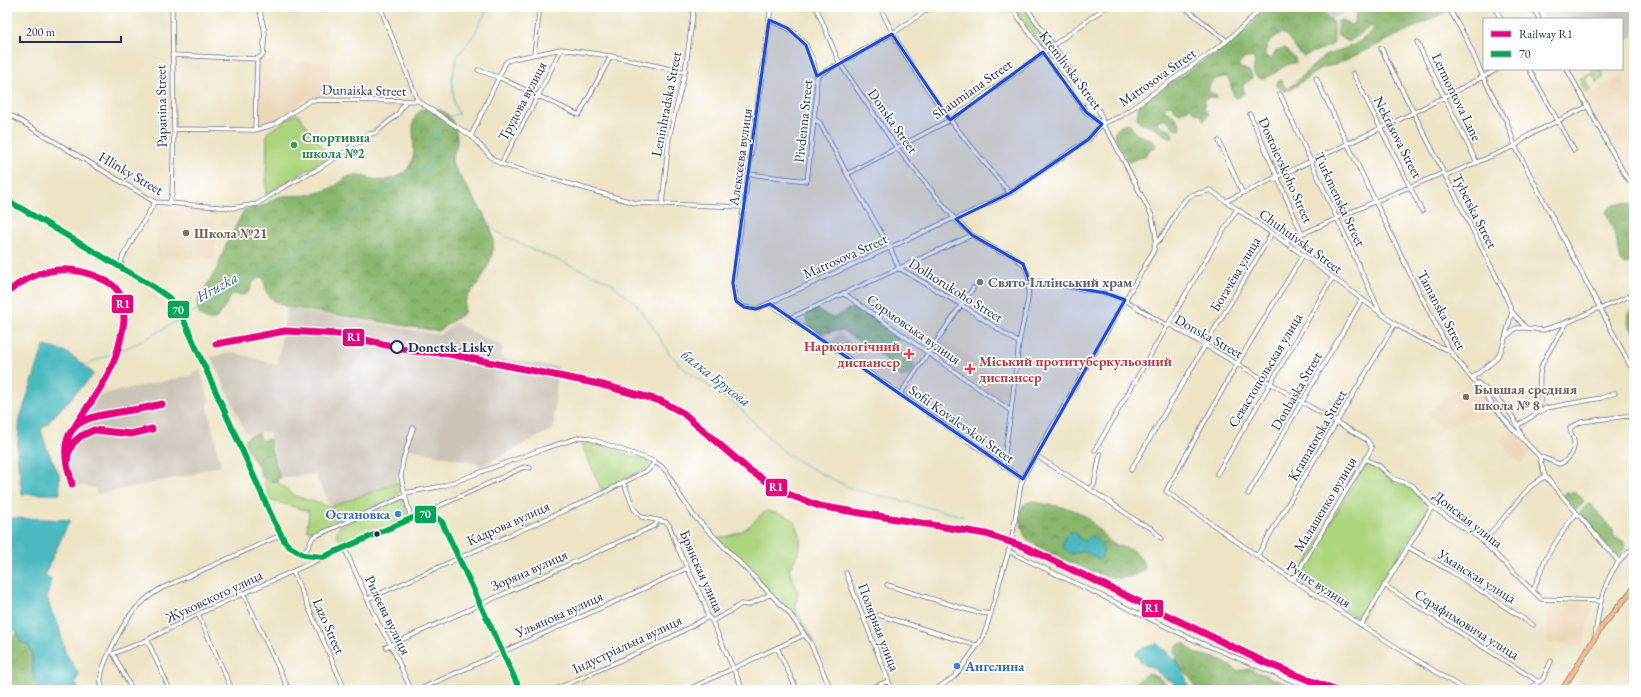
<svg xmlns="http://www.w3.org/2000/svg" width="1641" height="697" font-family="'EB Garamond',serif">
<defs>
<pattern id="forest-crowns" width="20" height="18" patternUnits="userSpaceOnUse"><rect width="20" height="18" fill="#8ab66d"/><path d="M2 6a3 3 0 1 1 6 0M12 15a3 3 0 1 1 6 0" fill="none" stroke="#70945d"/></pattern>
</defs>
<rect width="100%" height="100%" fill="#fff"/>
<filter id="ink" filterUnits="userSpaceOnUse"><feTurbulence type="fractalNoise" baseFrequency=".025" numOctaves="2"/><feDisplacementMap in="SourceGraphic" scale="8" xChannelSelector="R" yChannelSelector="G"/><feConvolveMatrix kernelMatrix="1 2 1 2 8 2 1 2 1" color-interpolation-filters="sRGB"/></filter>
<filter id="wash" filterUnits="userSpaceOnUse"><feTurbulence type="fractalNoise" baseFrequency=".012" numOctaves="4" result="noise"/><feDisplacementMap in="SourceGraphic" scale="16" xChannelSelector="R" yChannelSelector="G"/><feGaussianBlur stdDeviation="0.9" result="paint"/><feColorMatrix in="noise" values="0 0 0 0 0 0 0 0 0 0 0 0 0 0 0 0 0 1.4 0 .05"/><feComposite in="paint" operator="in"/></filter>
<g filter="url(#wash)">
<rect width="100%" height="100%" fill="#ede4c6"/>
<path fill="#ebd8ba" d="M260,60L330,63L329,96L310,97L271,122L258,123Z
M1621,76L1634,98V177H1631L1613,145L1611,146L1595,118L1596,115L1588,95Z
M157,208L216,209L215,259L156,258Z
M901,337L926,354L901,391L876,374Z
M941,338L1010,386L1007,407L930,353Z
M1470,381L1496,414L1440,428L1428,412Z
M1511,430L1532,453L1520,464L1499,441Z
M1549,602L1594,604L1582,647L1547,642Z"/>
<path fill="#cbc3b8" d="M1321,7H1354L1332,19Z
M1538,7H1634V36L1622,43V19H1545Z
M287,308L440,335L456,322L476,334L503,347L500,358L558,367L553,429L483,465L405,448L396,483L331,507L315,474L282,478L269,432L246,433L211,357L234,352L277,365Z
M838,333L852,343L846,352L831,342Z
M200,370L209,401L207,404L221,466L198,471L195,474L99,494H97L95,488L70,485L62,446L89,397L193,375L192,372Z"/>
<path fill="#add47e" stroke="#64826e" d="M1013,7H1022L1048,42L1047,47L1044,48L1042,47Z
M1597,69H1600L1604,77L1599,80V81L1596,83L1595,77L1592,75L1588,76L1586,79L1587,85L1591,89L1586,92L1579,79Z
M297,113L329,157L266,195L267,133Z
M583,439L648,461L649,466L646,469L602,491L580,441Z
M1366,463L1375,467L1393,482L1411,488L1429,507L1381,584L1360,621L1297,578Z
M264,481L278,482L295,496L331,507L399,482L401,490L397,497L318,532L307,530L309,511L270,500Z
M399,500L405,502L407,513L406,518L348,545L341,543L336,534L339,527Z
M768,511C775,513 784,514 790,518C800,526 803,542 798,553C796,559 791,564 789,570L798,592L796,606L797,613L815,642L813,644L784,605L718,538C729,536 739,534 748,527C756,521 759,514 768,511Z"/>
<path fill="url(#forest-crowns)" stroke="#527266" d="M1268,7C1289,7 1327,0 1334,27C1335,31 1333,37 1334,42L1332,45L1304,56C1293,51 1293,38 1282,33C1274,36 1263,47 1265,56L1271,59L1277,50L1285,48L1290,54L1295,58L1296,62C1293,64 1290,63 1287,65C1279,68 1264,85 1256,76C1251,71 1256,64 1254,58C1247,57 1244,58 1239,63V67L1249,71L1252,76L1251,79L1243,85L1244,93L1240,97L1235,98C1231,91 1232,82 1227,77C1218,77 1207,81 1209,92L1217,95V97L1216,99L1211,97L1205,99L1204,108L1209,114L1204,121L1201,114L1196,113L1190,108L1180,113L1176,111L1172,105L1166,106L1164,108L1165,111C1174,116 1181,119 1180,130L1175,129L1166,119H1161L1157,122L1161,126L1171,131L1173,135L1172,138C1164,136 1159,131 1153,127C1148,124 1138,126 1137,118C1137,115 1139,109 1139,105L1228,44L1247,29Z
M1360,7H1446L1448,11L1335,65L1323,67L1290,90L1283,91L1277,86L1278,81L1281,80L1286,89L1289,88L1324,56L1354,45L1372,33L1374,29L1371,26L1350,41H1347L1337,35L1338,29L1337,22L1342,20L1348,24L1352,25C1357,20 1354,13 1360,7Z
M431,107C437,109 446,111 450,117C454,123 458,136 457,144C455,153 451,155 453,165C461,177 468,190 476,202C496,231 500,247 481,279C473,293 463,295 464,313L438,331L287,307C271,300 266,297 264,279L261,277C245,283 257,299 234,294C223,302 219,333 199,314L197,304L200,296L218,267L225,247L244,210C250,207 256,208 262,206C268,204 272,199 278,197C289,194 303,197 314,194C324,191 335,187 342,181C344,180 345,178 347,177C366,170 377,191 403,173C429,155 395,113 431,107Z
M1125,123L1130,124C1136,141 1145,132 1156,145L1155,149H1150L1145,156L1128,162L1114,134L1118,128Z
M1624,203L1634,205V262L1624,264L1621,261L1615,234L1606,212C1610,205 1617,204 1624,203Z
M857,307L896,333L898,337L897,349L907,356L914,364V368L911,373L906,377H902L896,373L884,358L845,332C827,327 821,343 806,320V315L816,308L829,317H836L847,310Z
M1634,308V333C1628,326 1623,313 1634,308Z
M259,433L261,440L270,439L271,449L280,476L279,479L276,481L263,478L261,476L258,466L246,447L245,440L249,436Z
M1567,492L1575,493L1582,498L1584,503L1576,510L1563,495Z
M1033,501C1047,506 1062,505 1076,511C1090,517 1099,532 1111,542C1118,548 1127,547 1133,551C1139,556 1144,562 1145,569C1135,576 1122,580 1110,577C1096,574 1035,548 1027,539C1021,532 1017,509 1025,504C1027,502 1031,502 1033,501Z
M1590,504L1613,529L1614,537C1619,540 1626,540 1626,548L1618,556H1616L1579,514L1587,505Z
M18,633L20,642L28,645L32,654L33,674L39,690H7V640Z
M1184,643L1197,654L1217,658L1238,671L1249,669L1302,690H1198L1189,676L1182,670L1174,660L1177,657L1174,651L1178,645Z
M1148,673L1159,678L1173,690H1130L1137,682Z"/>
<path fill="#4bbac0" stroke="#33748f" d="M44,346L64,351L78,360L94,374L41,430L47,449L59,474L60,494H22L17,454L20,418Z
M13,518L70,520L46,571L45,575L51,580L47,596L50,608L59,627L65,652L79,674L75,682L79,690H39L33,674L32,654L28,645L20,642L18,633L10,627L7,614V520Z
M1071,532H1075L1080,539L1085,542L1091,536C1100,540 1106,549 1101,558L1098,559C1093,556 1089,552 1084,552C1078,551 1074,555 1068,552C1060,547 1064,535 1071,532Z
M1157,644C1166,651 1178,661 1183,672C1186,678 1187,684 1191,690H1182L1176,687L1172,681L1166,679L1150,666H1146L1141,662L1135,653H1137L1138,650Z"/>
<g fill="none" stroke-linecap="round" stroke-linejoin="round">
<path stroke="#4bbac0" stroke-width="1" d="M450,116L459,114L454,104L452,78L457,57L474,35L486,11L484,7
M437,134L448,167L464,201L486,221L496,231L524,246L610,282L637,305L653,327L669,353L685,370L735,404L785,453L818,472L853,489L963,516
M84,365L136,344L281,263L406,176L414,173L416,168L429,170L433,160L431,157L429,140L432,134H437L441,123"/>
</g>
</g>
<g filter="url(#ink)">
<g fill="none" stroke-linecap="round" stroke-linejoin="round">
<defs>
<path id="minor" d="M380,7L418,101
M771,7L733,283L736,301L744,307L756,309L954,218
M816,7L839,62L897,148L954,218L972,235L1000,252L1009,253L1023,264L1027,272L1029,280L1028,299L1019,343L1011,411L1003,466
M880,7C911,76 962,136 1010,193
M1026,7L1098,109L1102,118V124
M1184,7L1227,41
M1448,7L1467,40L1483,77L1507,122L1515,146L1634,373
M1494,7L1501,19
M1533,7L1539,19
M1417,42L1477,163
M1381,48L1504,292L1512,312L1503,346L1499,355L1495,360L1472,378L1473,379
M534,54L540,7
M172,55L257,59
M257,59L263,55L265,33L259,7
M1529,69L1574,150
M1567,69L1626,177L1634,186
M478,70L498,77L579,115L611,56
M1353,73L1422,211
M817,76L892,34L931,7
M1316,78L1413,280L1449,350L1509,425L1539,456L1545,476L1619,562
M1280,94L1380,312
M418,101L471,136L493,159L501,164L635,203L744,207
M7,113L155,202L232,208L257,204L282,188L318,169L346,151L354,144L360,142L366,135L375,133L398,114L405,102
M1250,114L1302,234
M814,119L820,123L847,174L890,248L899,268L962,305L1019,343
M174,129L255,130L273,125L311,100L418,101
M255,130L257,59
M471,136L505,64L507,61L513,59L561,49L611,56L685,72
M1219,141L1242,192
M501,164L538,96L561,49
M749,174L807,181L816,101L817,76L813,60L806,45L798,35L787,28L769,20
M847,174L950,120L1106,7
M1445,176L1515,146L1529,135L1588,106
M7,200L152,286L168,297L174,303L181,314L273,519L285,542L290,547L304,555L323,557L422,514L433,515L442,522L520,690
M1226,201L1413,113L1498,69
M169,204L172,194L174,129L172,7
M662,205L669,137L685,72L694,7
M956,219L1010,193L1089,139L1102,124L1121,116L1227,41L1263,7
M1284,242L1376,201L1443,173
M1156,243C1170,231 1173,211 1187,198C1193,192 1203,194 1210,190L1303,255L1395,324L1419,338L1448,350
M1303,255L1237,364L1166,491L1257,556L1361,625L1465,690
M124,269L121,263L123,256L155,202
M1029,280L1106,293L1125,300L1167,326L1171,325L1367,440L1372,448L1293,580
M843,293L1011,411
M770,304L1023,479
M1600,309L1634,294
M1512,312L1526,328L1543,330L1571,321L1599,308
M790,318L972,235
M1507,336L1516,328H1526
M1478,383C1499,400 1513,410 1522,437
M900,394L973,288
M1538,412C1544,397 1536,381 1542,365C1548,350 1560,335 1568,321
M1632,415L1634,428
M1518,425L1546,408L1601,398L1615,393
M1095,450L1212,249L1237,209
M1035,455L1113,504L1138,522L1151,528L1161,538
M1539,456L1559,464C1569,461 1575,451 1574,441C1573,436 1570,433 1570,428L1581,422L1634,415
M1365,459L1378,465L1394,479L1412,485L1432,507L1479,538L1541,599L1601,601
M1131,470L1272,233
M1217,474L1333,277
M623,481L634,509L642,517L666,522L669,525L678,549L705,604L708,617L712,621L743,690
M1089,489L1094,485L1100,454
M405,493L443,486L543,449L581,437L588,438L651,460L661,466L667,472L679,494L694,516L790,614L811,644L831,690
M1248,494L1362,299
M433,515L437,507L524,467L530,468
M411,519L401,477L403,460L413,428
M1481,540L1489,535L1530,487L1545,476
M1408,547L1452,572L1533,625
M345,549L378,623L391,645L411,690
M1008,551L1194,640L1315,690
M304,555L313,537L405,496
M1257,556L1395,324
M293,572L345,690
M846,573L892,690
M887,585L975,612L991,614
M1384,585L1539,682
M1533,591L1546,558L1565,528L1576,514
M243,593L289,690
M368,599L599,495L648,470L655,462
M198,614L232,690
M879,615L978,646
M712,621L731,611L741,604L748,605L771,594
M1361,625L1432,507
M1595,637C1599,608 1602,579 1624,556C1628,553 1630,550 1634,548
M147,640L170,690
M386,647L654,526L658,521
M777,648L797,690
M113,653L132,690
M115,653L147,640L198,614L322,558
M103,690C102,686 100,682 101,678C101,665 123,624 131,614C140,603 150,595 162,588L281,535
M418,690L643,589L687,568
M554,690L666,640L708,617
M687,690L804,635
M866,690L888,681
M935,690L954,677L962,667L982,639L986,629L1011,543L1021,484L1026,472L1154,250L1156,236L1152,216L1112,138L1102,124L1086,112L1011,7
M1530,690L1533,686L1543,679L1551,661"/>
<path id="major" d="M1562,690L1603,625L1634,588"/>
</defs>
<use href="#minor" stroke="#646e82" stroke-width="5"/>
<use href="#major" stroke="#646e82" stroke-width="6"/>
<use href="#minor" stroke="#fff" stroke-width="3.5"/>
<use href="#major" stroke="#f8bd89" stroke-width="4.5"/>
<defs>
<path id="bus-1" d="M7,200L152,286L168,297L174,303L181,314L273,519L285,542L290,547L304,555L323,557L422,514L433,515L442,522L520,690"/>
</defs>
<use href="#bus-1" stroke="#fff" stroke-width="9"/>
<use href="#bus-1" stroke="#00a651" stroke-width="6"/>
<defs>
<path id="rail-1" d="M7,293C34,269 67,263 100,278C106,281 114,284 117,290C123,297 124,311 124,319C124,325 122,331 121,337C114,374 93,397 74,428
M216,344L285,331L339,334L413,351L444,353L599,384L661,401L683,413L749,470L785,493L819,506L986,534L1025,547L1264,662L1334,690
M67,465C58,416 96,416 132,410C142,409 152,406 162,404
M72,484L67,465L68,454L73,443L81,436L94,430L131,434L152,429"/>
</defs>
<use href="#rail-1" stroke="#fff" stroke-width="10"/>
<use href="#rail-1" stroke="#e5007d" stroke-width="7"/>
</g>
<defs><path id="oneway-chevron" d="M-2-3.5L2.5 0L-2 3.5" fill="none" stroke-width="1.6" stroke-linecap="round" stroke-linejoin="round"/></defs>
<use stroke="#8d97ae" href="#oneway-chevron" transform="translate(1083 107) rotate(53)"/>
</g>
<path fill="#1d4ed8" fill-opacity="0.2" stroke="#1d4ed8" stroke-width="3" stroke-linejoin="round" d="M769,20L787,28L806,45L817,76L892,34L950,120L1043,52L1086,112L1102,124L1089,139L1010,193L956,219L972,235L1023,264L1029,280L1106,293L1125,300L1023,479L770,304L756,309L744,307L736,301L733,283Z"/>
<circle fill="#2e9e5b" stroke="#fff" stroke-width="1.5" cx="294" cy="145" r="4"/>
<g fill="#8d6e63" stroke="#fff" stroke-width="1.5">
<circle cx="186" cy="233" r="4"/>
<circle cx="1466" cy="397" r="4"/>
</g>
<circle fill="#6b7280" stroke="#fff" stroke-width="1.5" cx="980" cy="282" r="4"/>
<circle fill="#fff" stroke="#1b2f5e" stroke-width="2" cx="397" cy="347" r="6"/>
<g fill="#e0444e" stroke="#fff" stroke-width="1.5">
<path d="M907 348h4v4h4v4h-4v4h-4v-4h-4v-4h4z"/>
<path d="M968 363h4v4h4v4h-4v4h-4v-4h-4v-4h4z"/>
</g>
<g fill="#3f7fe0" stroke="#fff" stroke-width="1.5">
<circle cx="398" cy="514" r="4"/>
<circle cx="957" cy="666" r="4"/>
</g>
<circle fill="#1b2f5e" stroke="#fff" stroke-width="1.5" cx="377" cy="534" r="3.5"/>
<g text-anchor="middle" stroke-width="3.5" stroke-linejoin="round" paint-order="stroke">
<g font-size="14" fill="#1b2f5e" stroke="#fff">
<text transform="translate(1071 70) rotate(53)" y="5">Kremlivska Street</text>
<text transform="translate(1157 77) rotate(-35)" y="5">Matrosova Street</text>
<text transform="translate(972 89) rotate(-35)" y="5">Shaumiana Street</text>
<text transform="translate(364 90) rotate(1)" y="5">Dunaiska Street</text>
<text transform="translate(1457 97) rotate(64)" y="5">Lermontova Lane</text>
<text transform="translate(522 101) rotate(-62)" y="5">Трудова вулиця</text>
<text transform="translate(666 104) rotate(-79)" y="5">Leninhradska Street</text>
<text transform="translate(161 106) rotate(-91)" y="5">Papanina Street</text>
<text transform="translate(803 121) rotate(-84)" y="5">Pivdenna Street</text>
<text transform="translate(893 121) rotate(55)" y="5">Donska Street</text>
<text transform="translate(1398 137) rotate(63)" y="5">Nekrasova Street</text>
<text transform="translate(740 157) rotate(-82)" y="5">Алексєєва вулиця</text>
<text transform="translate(1286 170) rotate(66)" y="5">Dostoievskoho Street</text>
<text transform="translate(131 173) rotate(30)" y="5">Hlinky Street</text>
<text transform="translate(1340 199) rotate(65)" y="5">Turkmenska Street</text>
<text transform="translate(1475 211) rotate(63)" y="5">Tybetska Street</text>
<text transform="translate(1301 241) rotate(36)" y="5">Chuhuivska Street</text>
<text transform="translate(845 256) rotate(-24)" y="5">Matrosova Street</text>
<text transform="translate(1235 274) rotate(-59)" y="5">Богачёва улица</text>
<text transform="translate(956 290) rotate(32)" y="5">Dolhorukoho Street</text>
<text transform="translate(1442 310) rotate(62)" y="5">Tamanska Street</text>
<text transform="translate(914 329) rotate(35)" y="5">Сормовська вулиця</text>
<text transform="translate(1209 336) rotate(29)" y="5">Donska Street</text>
<text transform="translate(1265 370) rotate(-59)" y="5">Севастопольская улица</text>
<text transform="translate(1296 391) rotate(-60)" y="5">Donbaska Street</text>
<text transform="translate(962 424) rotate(35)" y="5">Sofii Kovalevskoi Street</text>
<text transform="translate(1317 435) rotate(-60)" y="5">Kramatorska Street</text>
<text transform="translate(1325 504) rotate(-59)" y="5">Малашенко вулиця</text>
<text transform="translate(1468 519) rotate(38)" y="5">Донская улица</text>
<text transform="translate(508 523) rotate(-24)" y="5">Кадрова вулиця</text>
<text transform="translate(529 570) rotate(-24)" y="5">Зоряна вулиця</text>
<text transform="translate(702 571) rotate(66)" y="5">Брянская улица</text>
<text transform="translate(1477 576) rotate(32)" y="5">Уманская улица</text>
<text transform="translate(1319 584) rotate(33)" y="5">Рунге вулиця</text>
<text transform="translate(214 596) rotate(-25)" y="5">Жуковского улица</text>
<text transform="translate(559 614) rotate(-24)" y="5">Ульянова вулиця</text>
<text transform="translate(388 615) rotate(64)" y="5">Рилєєва вулиця</text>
<text transform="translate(1467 624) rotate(32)" y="5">Серафимовича улица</text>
<text transform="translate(329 626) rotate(66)" y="5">Lazo Street</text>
<text transform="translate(879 627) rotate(69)" y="5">Полярная улица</text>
<text transform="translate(627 644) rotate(-25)" y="5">Індустріальна вулиця</text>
</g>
<g font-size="14" font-weight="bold" fill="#27864d" stroke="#fff" text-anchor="start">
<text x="302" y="142">Спортивна<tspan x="302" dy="16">школа №2</tspan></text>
</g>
<g font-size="14" font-weight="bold" fill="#785e54" stroke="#fff" text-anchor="start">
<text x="194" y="238">Школа №21</text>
<text x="1474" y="394">Бывшая средняя<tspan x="1474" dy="16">школа № 8</tspan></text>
</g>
<g font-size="14" font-weight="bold" fill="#5b616d" stroke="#fff" text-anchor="start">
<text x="988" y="287">Свято-Іллінський храм</text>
</g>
<g font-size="14" font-weight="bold" fill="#be3a42" stroke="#fff" text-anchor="end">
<text x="900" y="351">Наркологічний<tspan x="900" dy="16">диспансер</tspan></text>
<text x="979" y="366" text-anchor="start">Міський протитуберкульозний<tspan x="979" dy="16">диспансер</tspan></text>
</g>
<g font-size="14" font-weight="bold" fill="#1b2f5e" stroke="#fff" text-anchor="start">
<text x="408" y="352">Donetsk-Lisky</text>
</g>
<g font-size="14" font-weight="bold" fill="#366cbe" stroke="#fff" text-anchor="end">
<text x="390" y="519">Остановка</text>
<text x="965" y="671" text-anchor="start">Ангелина</text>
</g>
<g font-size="15" font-style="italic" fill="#2c6080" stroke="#fff">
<text transform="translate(217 287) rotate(-29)" y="5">Hruzka</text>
<text transform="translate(716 378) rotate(38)" y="5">балка Брусова</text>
</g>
</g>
<g stroke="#fff" stroke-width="1.5">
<rect x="111" y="294" width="23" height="20" rx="4" fill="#e5007d"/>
<rect x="167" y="300" width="23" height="19" rx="4" fill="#00a651"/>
<rect x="342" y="328" width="23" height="19" rx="4" fill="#e5007d"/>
<rect x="765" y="478" width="23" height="19" rx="4" fill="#e5007d"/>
<rect x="414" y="505" width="23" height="19" rx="4" fill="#00a651"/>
<rect x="1141" y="599" width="23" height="19" rx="4" fill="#e5007d"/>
</g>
<g font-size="11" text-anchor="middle" font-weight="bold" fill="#fff">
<text x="123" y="308">R1</text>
<text x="178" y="314">70</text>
<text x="354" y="341">R1</text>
<text x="776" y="491">R1</text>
<text x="425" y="518">70</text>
<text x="1152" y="612">R1</text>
</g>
<rect width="1641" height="697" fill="none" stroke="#fff" stroke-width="24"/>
<rect x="1483" y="18" width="140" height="52" fill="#ffffff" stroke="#a4acbf"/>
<rect x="1491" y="31" width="20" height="6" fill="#e5007d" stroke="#a4acbf"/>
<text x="1519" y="38" font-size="12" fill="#1b2f5e">Railway R1</text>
<rect x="1491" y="51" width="20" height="6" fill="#00a651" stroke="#a4acbf"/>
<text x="1519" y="58" font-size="12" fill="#1b2f5e">70</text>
<path d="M20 36v6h101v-6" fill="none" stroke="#1b2f5e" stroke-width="2"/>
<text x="26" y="36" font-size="12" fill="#1b2f5e" stroke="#ffffff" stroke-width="3" paint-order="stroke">200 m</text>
</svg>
